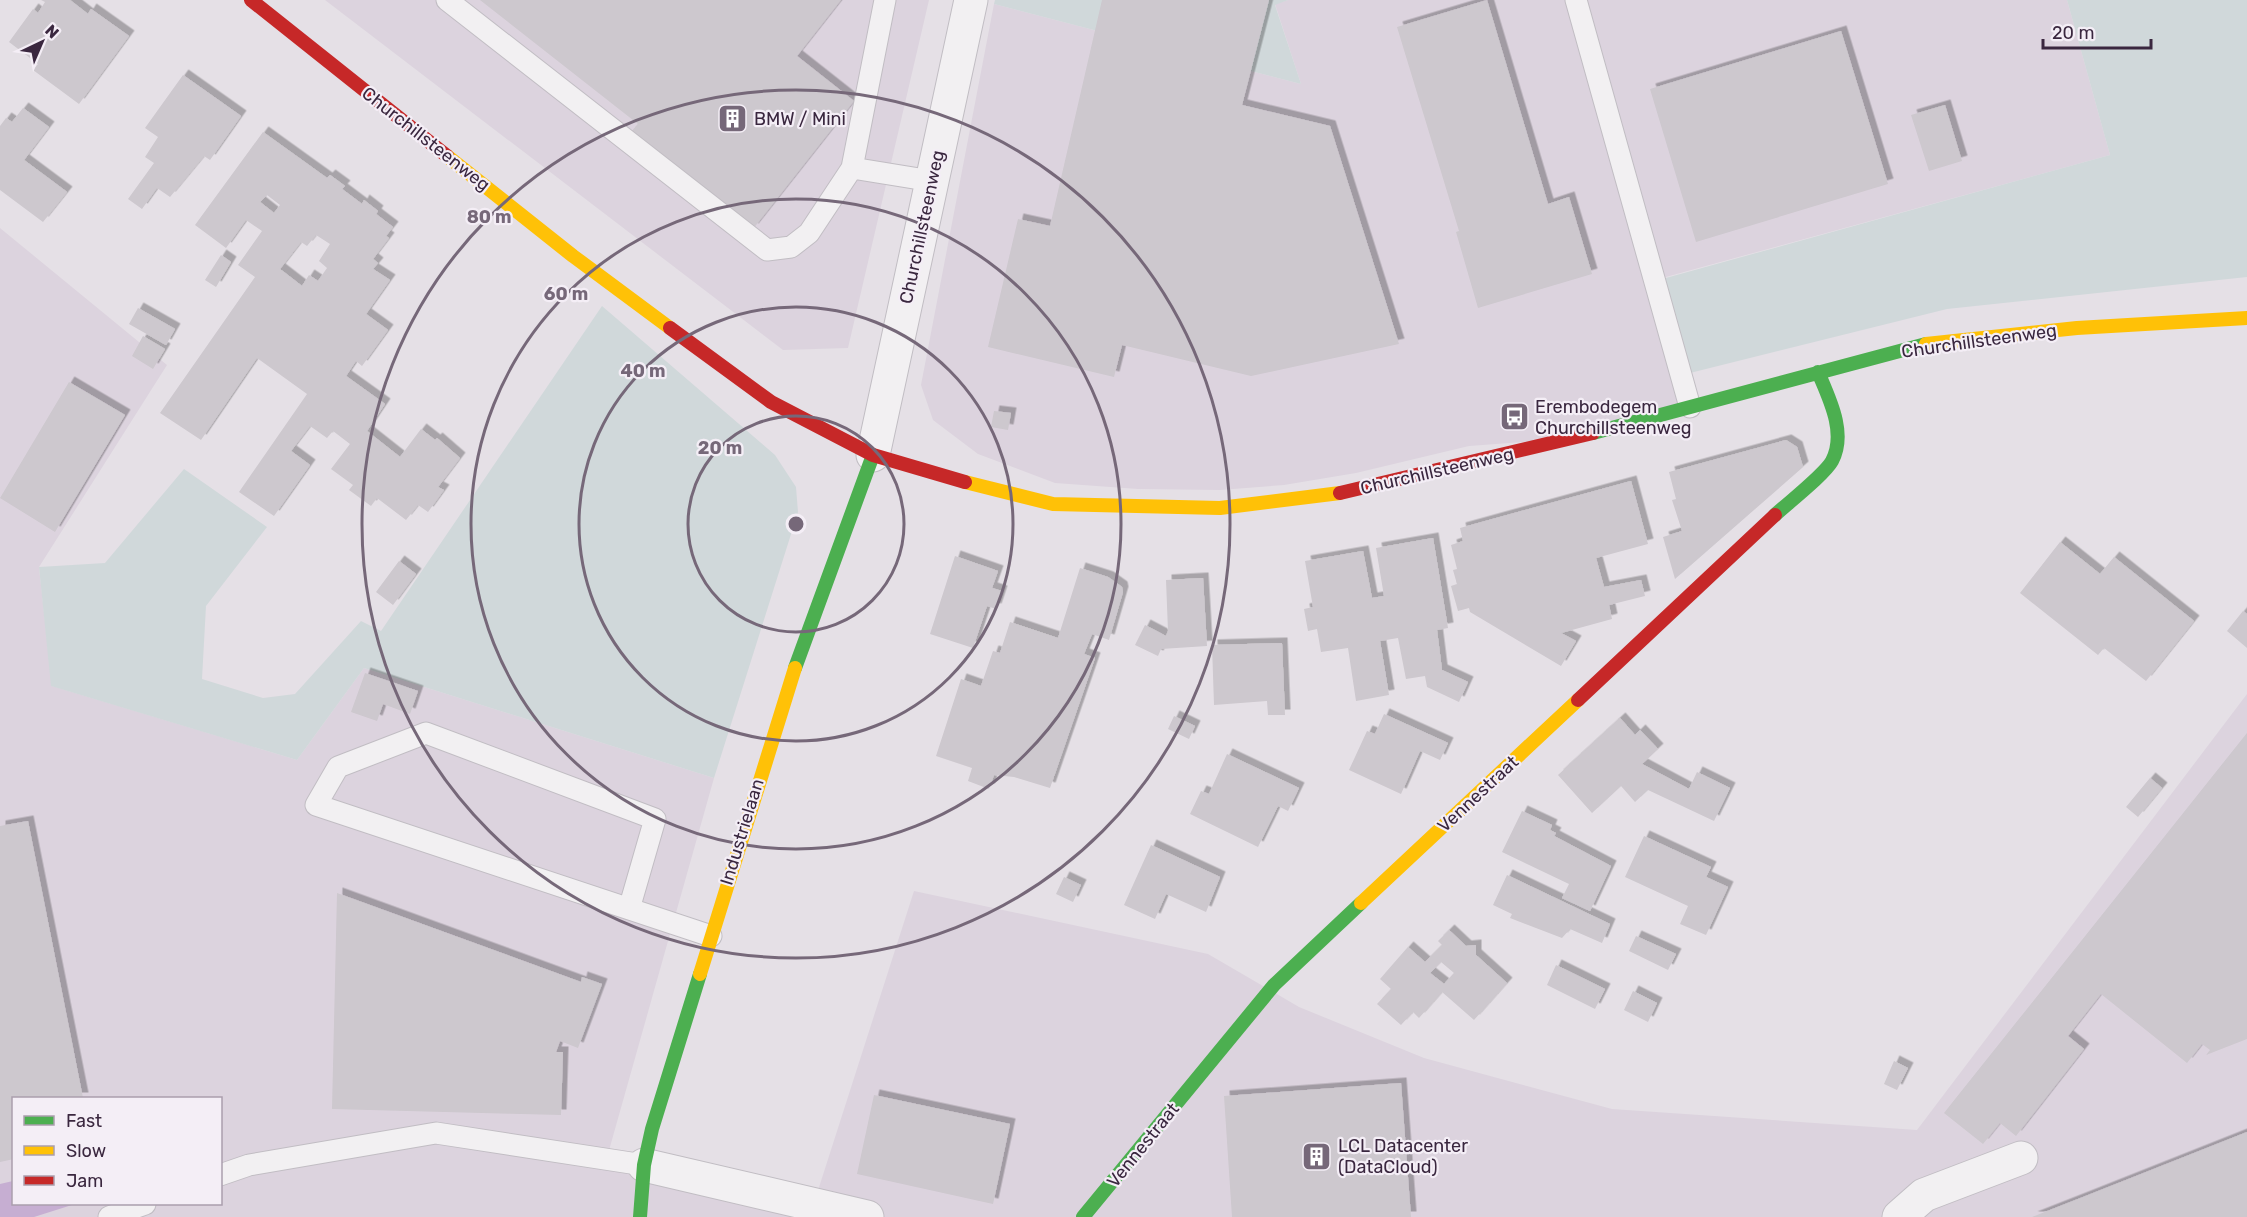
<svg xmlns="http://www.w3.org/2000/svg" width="2247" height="1217" font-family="Rubik,sans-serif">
<defs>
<filter id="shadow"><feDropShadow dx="5.5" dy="-5.5" stdDeviation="0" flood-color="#0004"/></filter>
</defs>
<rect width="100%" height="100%" fill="#e5e0e6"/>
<path fill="#dcd3de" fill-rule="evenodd" d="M325,0H929L848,348L783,350Z
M1288,0H2067L2110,155L1655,280L1690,407L1576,438L1469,446L1356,473L1284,485L1220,490L1138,489L1055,483L978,454L933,420L921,385L994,4L1301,84L1275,4Z
M0,228L167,365L39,567L52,686L297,760L364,668L714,778L606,1161L813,1206L914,891L1208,954L1299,1007L1424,1058L1612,1109L1917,1130L2247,694V1217H0ZM14,1098H220V1204H14Z"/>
<path fill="#d0d8da" d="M995,0H1288L1275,5L1301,84L994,4Z
M2067,0H2247V277L1947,309L1682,375L1655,281L2110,155Z
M602,306L775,455L796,487L798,512L714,778L364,668L297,760L51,686L39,567L105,563L184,469L267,527L206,606L202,679L263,698L295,694L361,621L381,631Z"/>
<path fill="#c6aed2" d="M13,1181L14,1204H75L34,1217H0V1184Z"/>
<path fill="#cdc8ce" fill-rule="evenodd" filter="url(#shadow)" d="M41,0H70L88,14L91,9L129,36L79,104L33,70L38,64L9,42L33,9L38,13L45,2Z
M480,0H841L797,56L854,101L753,229L630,133L638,124Z
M1102,0H1269L1242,105L1330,126L1399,344L1251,376L1122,345L1114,377L988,347L1018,219L1050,226Z
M1487,0L1548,204L1569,197L1592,274L1478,308L1456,232L1459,231L1397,27Z
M1841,31L1888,184L1696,242L1650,89Z
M183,75L241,116L210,160L204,156L170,197L157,188L142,209L128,199L154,163L145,157L158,137L145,128Z
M1945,105L1962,161L1929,171L1911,115Z
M23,108L49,127L24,160L67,192L43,222L0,190V126L6,118L12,122Z
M263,132L327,178L330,175L345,186L342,189L362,204L364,200L378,211L376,214L393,227L386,236L389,238L373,259L378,263L373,269L390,280L366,314L388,330L362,366L356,361L346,376L385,404L367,431L400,457L421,429L435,440L437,438L460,458L438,487L444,490L428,512L418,505L406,520L377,498L371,506L349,490L353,485L331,469L350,444L333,431L327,438L310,426L291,451L310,465L274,516L239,492L307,394L257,358L201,440L160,413L255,277L238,265L262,231L246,220L226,248L195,225ZM267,195L280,205L274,213L260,202ZM316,235L330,244L319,261L327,268L318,281L309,275L302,286L280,269L301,242L307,246Z
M221,255L231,262L216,287L205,280Z
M138,308L175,329L166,345L129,324Z
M143,336L165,349L153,369L132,356Z
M69,382L125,415L55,532L0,498Z
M994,411L1011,413L1008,430L991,427Z
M1786,440L1797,447L1803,467L1675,579L1663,537L1682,531L1672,500L1676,499L1669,472Z
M1631,481L1648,544L1596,558L1604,587L1641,580L1645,596L1609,605L1612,619L1561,633L1576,641L1561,666L1470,612L1469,608L1458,611L1451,586L1457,584L1453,570L1457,569L1451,545L1463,541L1460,528Z
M1433,538L1448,628L1437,630L1442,670L1468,682L1459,702L1427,687L1425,676L1406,679L1398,638L1380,641L1389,695L1356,701L1348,648L1321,652L1317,629L1308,631L1304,609L1313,607L1305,561L1363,551L1372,598L1384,596L1376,548Z
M2060,542L2100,574L2114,557L2194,621L2146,681L2104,648L2098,655L2020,593Z
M955,556L998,571L992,588L1002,591L996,609L987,606L973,648L930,634Z
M399,561L416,574L393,605L376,592Z
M1080,568L1108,577L1122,587L1123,592L1109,640L1092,634L1084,654L1095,658L1050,788L1014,777L994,775L989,789L968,781L972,768L936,756L961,679L981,686L993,651L1000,653L1010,622L1058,638Z
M1203,578L1207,646L1161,649L1158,656L1135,645L1145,625L1166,636L1168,631L1166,580Z
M2243,611L2247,614V648L2227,631Z
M1282,643L1285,715H1268L1267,701L1214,705L1212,645Z
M365,673L418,691L410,714L383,704L377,721L351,712Z
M1384,714L1448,743L1440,760L1420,751L1401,794L1349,770L1367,731L1375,734Z
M1174,716L1195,726L1189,739L1168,729Z
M1620,718L1635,735L1640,730L1658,749L1642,764L1689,789L1697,772L1730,788L1714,821L1648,790L1635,802L1621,786L1592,813L1558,775Z
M2247,733V1039L2206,1055L2210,1050L2202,1044L2187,1063L2101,994L2068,1036L2084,1049L2016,1136L2000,1123L1983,1144L1944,1113Z
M1227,754L1299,788L1288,811L1278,806L1258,847L1190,814L1201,791L1209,794Z
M2150,778L2162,788L2138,817L2126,807Z
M1522,811L1552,825L1550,830L1556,833L1554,836L1611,866L1590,911L1562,898L1569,884L1502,852Z
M28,821L83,1098H14V1159L0,1162V826Z
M1644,836L1711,867L1706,877L1728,887L1706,935L1680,924L1688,906L1625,877Z
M1151,845L1220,877L1206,912L1166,894L1155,919L1124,905Z
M1507,875L1610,924L1602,943L1570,929L1562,938L1510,918L1512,914L1493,905Z
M1064,877L1081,885L1073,902L1056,894Z
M337,893L581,982L582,977L602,984L578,1048L560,1041L556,1052H563L561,1115L332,1109Z
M1449,930L1466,946L1476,945V955L1507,983L1474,1020L1442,992L1419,1018L1413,1012L1401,1025L1377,1004L1391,989L1380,979L1408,947L1425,962L1442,945L1438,941ZM1441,962L1454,973L1444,984L1430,973Z
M1636,936L1676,954L1668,970L1629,951Z
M1556,965L1605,989L1595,1009L1547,985Z
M1633,991L1657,1003L1648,1022L1624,1010Z
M1894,1061L1908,1068L1897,1090L1884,1084Z
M1401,1083L1411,1217H1232L1224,1096Z
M874,1095L1010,1124L993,1204L857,1174Z
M2247,1132V1217H2032L2083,1197Z"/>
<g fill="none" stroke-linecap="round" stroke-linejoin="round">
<defs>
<path id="lane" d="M447,0L767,250L791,247L809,233L852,168L885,0
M1576,0L1690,407
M852,168L932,181
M629,909L655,819L426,733L338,767L316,805L711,936
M220,1175L249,1165L436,1133L644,1165
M109,1217L145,1204"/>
<path id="street" d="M873,455L971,0
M644,1165L867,1217
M1899,1217L1924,1195L2021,1158"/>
</defs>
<use href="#lane" stroke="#c1bdc3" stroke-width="23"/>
<use href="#street" stroke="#c1bdc3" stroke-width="35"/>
<use href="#lane" stroke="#f2f0f2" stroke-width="21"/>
<use href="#street" stroke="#f2f0f2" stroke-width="33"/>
<path stroke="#4caf50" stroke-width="14" d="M1593,433L1926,344
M1775,515C1788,503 1825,474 1832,461C1847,433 1829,398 1818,372
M795,668L873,455
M640,1217L644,1165L652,1129L700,974
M1083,1217L1274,985L1361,903"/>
<path stroke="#ffc107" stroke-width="14" d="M447,156L573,256L670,328
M1926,344L2077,328L2247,318
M965,482L1053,504L1220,508L1340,493
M1361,903L1578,700
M700,974L795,668"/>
<path stroke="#c62828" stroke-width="14" d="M251,0L447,156
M670,328L771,402L873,455L965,482
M1340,493L1593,433
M1578,700L1775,515"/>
</g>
<g fill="none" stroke="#766879" stroke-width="3">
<circle cx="796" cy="524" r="108"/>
<circle cx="796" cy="524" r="217"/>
<circle cx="796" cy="524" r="325"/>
<circle cx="796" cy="524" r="434"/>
</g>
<defs>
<symbol id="building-square" viewBox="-11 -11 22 22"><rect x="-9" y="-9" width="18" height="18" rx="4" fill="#766879" stroke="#f4eef6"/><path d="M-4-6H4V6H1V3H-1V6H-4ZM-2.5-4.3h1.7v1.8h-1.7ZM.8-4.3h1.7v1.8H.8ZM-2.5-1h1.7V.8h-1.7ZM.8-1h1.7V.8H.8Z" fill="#fff"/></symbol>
<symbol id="bus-square" viewBox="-11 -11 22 22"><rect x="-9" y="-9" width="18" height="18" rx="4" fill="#766879" stroke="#f4eef6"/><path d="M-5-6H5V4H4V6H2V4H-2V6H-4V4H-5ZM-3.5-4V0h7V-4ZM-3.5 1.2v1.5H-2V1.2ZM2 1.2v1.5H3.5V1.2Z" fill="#fff"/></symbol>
</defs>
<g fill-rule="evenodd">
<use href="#building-square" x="716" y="102" width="33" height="33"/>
<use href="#bus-square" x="1498" y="400" width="33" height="33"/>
<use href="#building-square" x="1300" y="1140" width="33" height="33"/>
</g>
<g text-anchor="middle" stroke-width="4.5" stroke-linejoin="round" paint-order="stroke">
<g font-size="18" fill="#3a273f" stroke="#f4eef6" text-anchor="start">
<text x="754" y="125">BMW / Mini</text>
<text x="1535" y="413">Erembodegem<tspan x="1535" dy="21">Churchillsteenweg</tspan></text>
<text x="1338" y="1152">LCL Datacenter<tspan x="1338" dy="21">(DataCloud)</tspan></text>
</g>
<g font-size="18" fill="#3a273f" stroke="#f4eef6">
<text transform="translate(426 139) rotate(38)" y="6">Churchillsteenweg</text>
<text transform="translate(922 227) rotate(-78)" y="6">Churchillsteenweg</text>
<text transform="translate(1979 341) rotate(-8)" y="6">Churchillsteenweg</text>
<text transform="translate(1437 471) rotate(-13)" y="6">Churchillsteenweg</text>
<text transform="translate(1478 794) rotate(-43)" y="6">Vennestraat</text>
<text transform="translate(742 832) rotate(-73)" y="6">Industrielaan</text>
<text transform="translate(1143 1145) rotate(-51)" y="6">Vennestraat</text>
</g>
</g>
<circle cx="796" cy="524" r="9" fill="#766879" stroke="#f4eef6" stroke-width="3"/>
<g font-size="18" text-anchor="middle" font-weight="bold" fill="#766879" stroke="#f4eef6" stroke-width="4.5" stroke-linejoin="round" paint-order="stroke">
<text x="489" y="223">80 m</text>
<text x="566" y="300">60 m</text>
<text x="643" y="377">40 m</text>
<text x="720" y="454">20 m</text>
</g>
<rect x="12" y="1097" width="210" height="108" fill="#f4eef6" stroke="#aa9ead" stroke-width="1.5"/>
<rect x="24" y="1116" width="30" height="9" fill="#4caf50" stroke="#aa9ead" stroke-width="1.5"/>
<text x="66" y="1127" font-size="18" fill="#3a273f">Fast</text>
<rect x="24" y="1146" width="30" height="9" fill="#ffc107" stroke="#aa9ead" stroke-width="1.5"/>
<text x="66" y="1157" font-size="18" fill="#3a273f">Slow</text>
<rect x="24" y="1176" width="30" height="9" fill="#c62828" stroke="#aa9ead" stroke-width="1.5"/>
<text x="66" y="1187" font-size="18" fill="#3a273f">Jam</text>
<g transform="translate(42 42) rotate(44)" stroke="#f4eef6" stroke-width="4.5" paint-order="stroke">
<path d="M0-4.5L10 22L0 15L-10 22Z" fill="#3a273f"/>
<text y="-9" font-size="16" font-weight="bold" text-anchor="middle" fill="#3a273f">N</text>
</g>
<path d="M2043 39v9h108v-9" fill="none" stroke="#3a273f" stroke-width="3"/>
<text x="2052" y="39" font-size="18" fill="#3a273f" stroke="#f4eef6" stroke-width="4.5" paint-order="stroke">20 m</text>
</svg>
